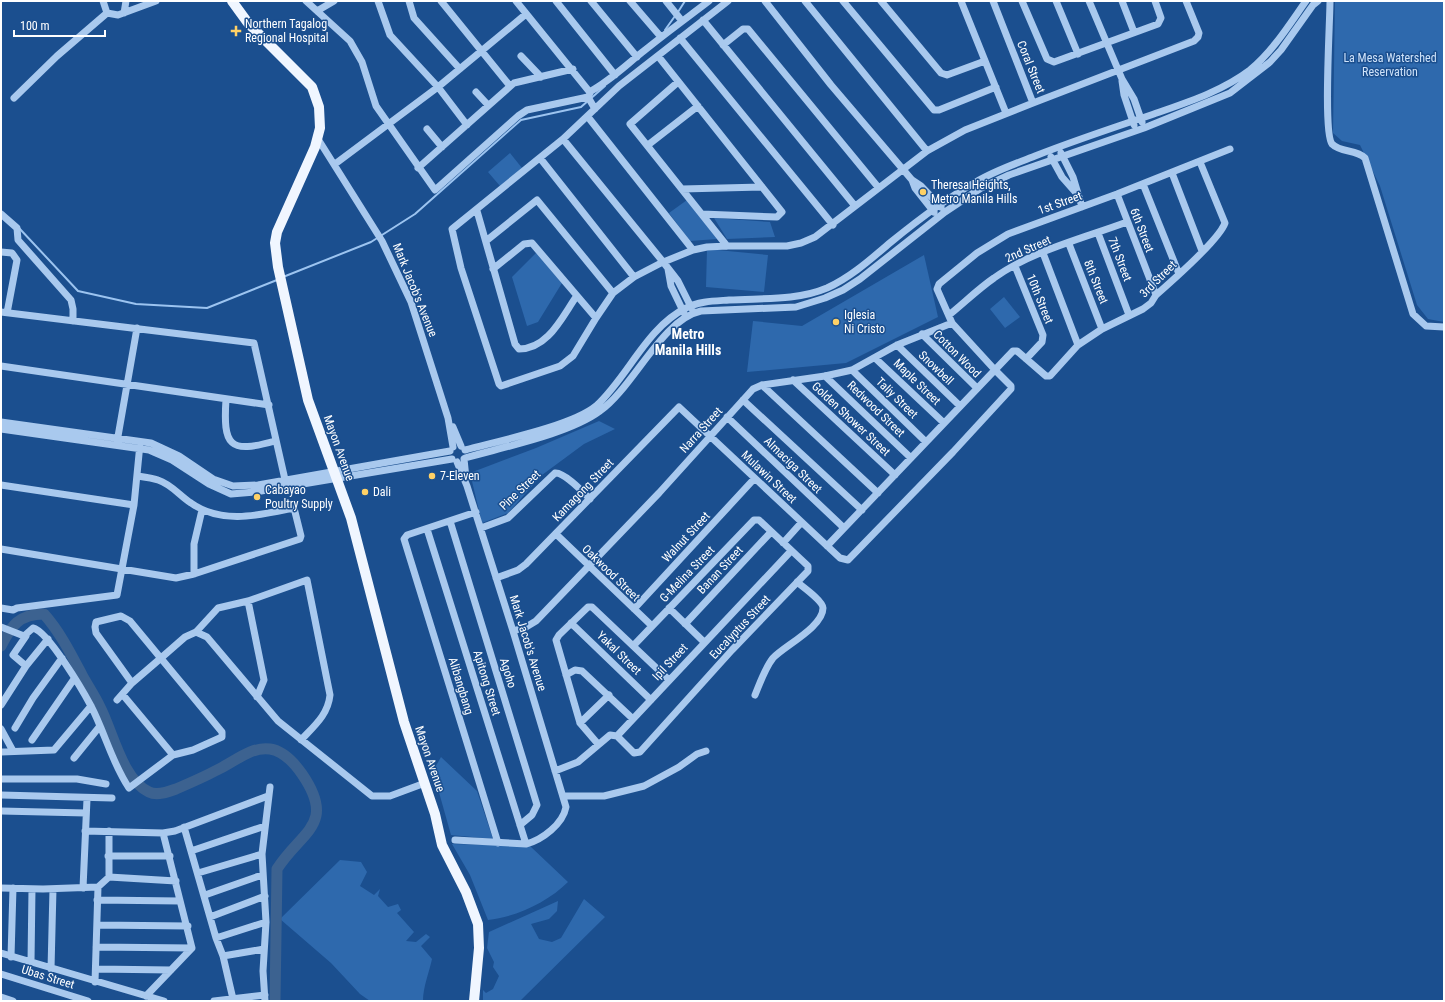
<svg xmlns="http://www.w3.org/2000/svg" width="1445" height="1002" font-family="'Roboto Condensed',sans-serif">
<rect width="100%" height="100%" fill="#1b4f8f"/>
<path fill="#2e69ad" d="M1335,1H1444V322L1428,319L1417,305L1380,186L1360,145L1342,141L1333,133Z
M510,153L522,168L500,186L488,172Z
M687,200L717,239L690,241L669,213Z
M714,218L770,222L775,237L727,239Z
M707,249L768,255L764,292L706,287Z
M536,253L562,283L538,322L527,326L512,277Z
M924,255L938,317L846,363L747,372L753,321L802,326Z
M1004,297L1020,317L1005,328L990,309Z
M599,421L615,429L584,444L542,475L508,513L482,523L470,473L536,448Z
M441,757L477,791L493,839L451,835L433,771Z
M452,844L530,846L568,882C548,902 516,917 488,920L470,875Z
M340,860L361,862L367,872L360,886L374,895L380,889L378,896L388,907L398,904L401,910L397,913L414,932L406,941L416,942L426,934L430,937L421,946L432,959C429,973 423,987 423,1001H370L360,994L331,963L280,919Z
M584,899L605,917L520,1001H483V990L486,993L493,989L499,976L493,967L494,962L487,948L489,932L558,901L557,911L549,919L531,924L539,939L552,942L561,938Z"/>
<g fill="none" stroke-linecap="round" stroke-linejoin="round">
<path stroke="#9cc4f0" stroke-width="2" d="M678,12L685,1
M665,30L675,16
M19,228L78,291L136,304L207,308L277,280
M283,277L371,242L415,214L521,120L581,107L605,86"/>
<path stroke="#3c6290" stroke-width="11" d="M1,646C11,626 19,614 44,614C60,632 71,654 82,675C88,686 95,696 100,707C113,732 122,779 149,792C157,796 168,792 176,789C190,783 204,777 217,770C233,763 251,746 270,749C284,751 295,764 302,774C337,825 301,831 277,869L275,1001"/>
<path stroke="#a9c9ee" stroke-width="7" d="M103,1L107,13
M306,1L350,41L362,62L376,106L435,190L518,116L527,110L588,97L595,109
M378,1L390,35L438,87L467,125
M409,1L414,18L460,69
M441,1L510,86
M516,1L588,90L591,91
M556,1L615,75
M591,1L637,57
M630,1L661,37
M666,1L682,21
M728,1L619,86L563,139L452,229L461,268L499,384L501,386L560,366L573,356L596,318L613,293L634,277L661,263L693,250L707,247L727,246H787L801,243L815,237L927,151L965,130L1033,103
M765,1L831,85L912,180L921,186L941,207
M805,1L927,151
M843,1L934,110H939L996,87
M881,1L941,73L947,75L985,61
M961,1L1006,113
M993,1L1033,103L1194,41L1198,37L1199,33L1186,1
M1022,1L1047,59L1054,62L1158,24L1161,18L1155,1
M1056,1L1078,54
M1089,1L1122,79L1134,99L1142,122
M1122,1L1134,32
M1330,1C1330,22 1323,133 1332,144C1341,153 1356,149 1365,158L1413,314L1426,326L1444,327
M317,11L334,1
M107,13L118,15L156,1
M124,13L126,1
M703,20L855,206
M680,38L833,225
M723,45L743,29H748L878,187
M521,56L541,77
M658,56L782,212L777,217L702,214
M1122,81L1124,95L1134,125
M678,82L630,124L727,246
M476,92L488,105
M588,97L591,91C611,80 627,64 645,50C666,33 688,17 709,1
M14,98L57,56L107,13
M588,117L693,250
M427,129L442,147
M318,139L382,241L411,302L448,418L453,447
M563,139L664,263L678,281L692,309
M648,145L698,106
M1061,153L1073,177L1082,207
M1051,157L1062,177L1077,194
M540,158L634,277
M335,164L438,87L526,14
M418,168L514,83L573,69
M1172,173L1202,251
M912,180L915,188L934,212
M1143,184L1179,274
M682,189L762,187
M1117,194L1156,295
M477,211L515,344L519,349C548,349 562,317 576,297
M1,214L17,228L18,240L71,300L73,309V321
M1098,233L1129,315
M486,241L537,200L613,293
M1069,244L1102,329
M1,252L12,253L17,260L7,313
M1043,253L1078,345
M1015,266L1043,335L1042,342L1026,359
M493,269L524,244L532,243L596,318
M668,269L671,286L684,313
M1,312L254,343L286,484
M949,315C964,303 978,289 994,278C1031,251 1084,238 1127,222
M922,334L977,388
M897,345L960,406
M875,358L944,423
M1,366L269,405
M852,370L926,442
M825,376L911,458
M793,380L895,475
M762,385L878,493
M226,399C223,446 229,454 275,441
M743,400L862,510
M727,417L844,528
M1,422L151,443L179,456L213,479L233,486L258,485L450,451
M453,427L461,446
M1,429L149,450L172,460L209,484L231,494L255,492L452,459
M117,442L137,328
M465,450C498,441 572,426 596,406C628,377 646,328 686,308C699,301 715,301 729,300C762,298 796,301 827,288C851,277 871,259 891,242C918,220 945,199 976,182C994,171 1015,164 1035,156C1073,141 1112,128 1151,115C1185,103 1221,92 1250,70C1273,51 1289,25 1306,1
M465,458C503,447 569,434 600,411C633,388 662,319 701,311L796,307L825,298L843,290L860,279L945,212L981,188L1009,175L1144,128L1230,93L1270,62L1281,50L1313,5L1318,1
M464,459L466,478
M1,485L134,505
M476,512L407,535L404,539L498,843
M450,521L537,805L532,815L520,825
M481,528L508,518L555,473C564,472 583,492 590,499
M427,529L526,844
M556,534L652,626
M783,543L801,523
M827,546L1013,351H1017L1046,376H1050L1078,345L1102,329L1143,309L1151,303L1156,295C1172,281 1219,240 1225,223L1200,162
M1,549L176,578L194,574L300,539L301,536L294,508C260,515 222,525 191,503C180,496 171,484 158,480C152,478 144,477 137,476
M194,574V544L202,510
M496,578L518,570L526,564L679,407L840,558L848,560L953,452L1011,389V386L995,370L952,323L937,289L939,284L977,253L1008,234L1117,194L1230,149
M248,601L264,680L257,697
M1,608L13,610L17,608L117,595L134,505L140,444
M669,608L704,642
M634,609L754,479
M571,623L651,700
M685,624L771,532
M1,627L24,636L33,628C48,631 83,691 91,706C105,733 112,763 129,788L173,755L193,750L222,737V732L130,621L121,616L96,622L95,627L96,633L132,683
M513,631L526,627L536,621L659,493L753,389L762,385L825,376L852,370L897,345L952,323
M196,632L207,637L278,721L372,796H390L425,783
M26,636L13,655L26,666
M566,675L575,670L582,671L633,719
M123,695L173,755
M755,695C760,683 765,668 773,658C784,646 823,627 823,608C823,601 803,587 797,582
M117,700L132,683L161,658L185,637L196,632L218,608L248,601L307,580L330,695C328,715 314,726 301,740
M1,705L26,666L48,639
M580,723L609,695
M15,728L33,698L62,658
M1,729L13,751
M617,736L634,753L640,752L732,650L808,571V566L759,520H754L634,645
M32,740L74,679
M598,744L580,723L556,640L559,635L588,607H592L669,680
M1,752L54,750L91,706
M74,758L100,726
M555,771L578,762L610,735L617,736L791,551
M1,779H77L106,784
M1,795L112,798
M563,796H604L644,786L679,767L697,754L706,751
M1,811L86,813
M184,827L216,938L223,956L233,999
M85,831L163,833L175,831L268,796
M455,840L526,844C542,840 563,824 566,807L513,631L467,486L457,462
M191,851L265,826
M108,856H170
M198,873L262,854
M109,877V831
M1,888L43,889L98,887L109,877L176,881
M83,888L87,799
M205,895L262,875
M97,900L180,901
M210,917L265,896
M97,925L188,926
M216,938L266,922
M96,947L192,948
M1,953L164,1001
M223,956L264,949
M11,957L13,888
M31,962L32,889
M51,969L53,889
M96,969L171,970
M1,974L88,1001
M95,982L98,887
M146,996L192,948L163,833
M1,997L13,1001
M214,1001L265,995
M265,1001L263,971L266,922L262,854L270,787"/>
<path stroke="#f0f6ff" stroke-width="10" d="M232,1L248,23L312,87L319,107L320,128L315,147L277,232L275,243L278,267L308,400L351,518L404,722L435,814L442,845L466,892L478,924L479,948L474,1001"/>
</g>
<g fill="#ffd166" stroke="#1b4f8f" stroke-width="1.5">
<path d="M234 25h4v4h4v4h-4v4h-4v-4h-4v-4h4z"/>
<circle cx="923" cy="192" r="4"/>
<circle cx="836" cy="322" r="4"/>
<circle cx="432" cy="476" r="4"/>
<circle cx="365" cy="492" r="4"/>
<circle cx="257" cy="497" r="4"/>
</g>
<g text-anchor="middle" stroke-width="3" stroke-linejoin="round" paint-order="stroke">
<g font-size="12" fill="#fff" stroke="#1b4f8f" text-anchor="start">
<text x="245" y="28">Northern Tagalog<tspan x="245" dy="14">Regional Hospital</tspan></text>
<text x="931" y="189">Theresa Heights,<tspan x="931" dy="14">Metro Manila Hills</tspan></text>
<text x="844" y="319">Iglesia<tspan x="844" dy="14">Ni Cristo</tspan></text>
<text x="440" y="480">7-Eleven</text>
<text x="265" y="494">Cabayao<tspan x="265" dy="14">Poultry Supply</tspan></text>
<text x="373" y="496">Dali</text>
</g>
<g font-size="12" fill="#cfe3fa" stroke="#1b4f8f">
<text x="1390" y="62">La Mesa Watershed<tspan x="1390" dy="14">Reservation</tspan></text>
</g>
<g font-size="12" fill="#fff" stroke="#1b4f8f">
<text transform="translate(1031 67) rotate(68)" y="4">Coral Street</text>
<text transform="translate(1060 203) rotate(-20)" y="4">1st Street</text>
<text transform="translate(1142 230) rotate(69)" y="4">6th Street</text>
<text transform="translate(1028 249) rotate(-24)" y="4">2nd Street</text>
<text transform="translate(1120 259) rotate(69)" y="4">7th Street</text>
<text transform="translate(1158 279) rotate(-45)" y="4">3rd Street</text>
<text transform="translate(1096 282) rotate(68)" y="4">8th Street</text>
<text transform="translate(415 290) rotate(68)" y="4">Mark Jacob's Avenue</text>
<text transform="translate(1040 299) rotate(68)" y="4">10th Street</text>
<text transform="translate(957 354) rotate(45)" y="4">Cotton Wood</text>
<text transform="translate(936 368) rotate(44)" y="4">Snowbell</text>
<text transform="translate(917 382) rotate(44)" y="4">Maple Street</text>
<text transform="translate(897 398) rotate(44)" y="4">Taliy Street</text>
<text transform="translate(876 409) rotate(44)" y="4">Redwood Street</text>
<text transform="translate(851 419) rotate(43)" y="4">Golden Shower Street</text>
<text transform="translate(701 430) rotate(-48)" y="4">Narra Street</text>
<text transform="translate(339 448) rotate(70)" y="4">Mayon Avenue</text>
<text transform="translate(793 465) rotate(44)" y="4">Almaciga Street</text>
<text transform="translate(769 477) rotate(43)" y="4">Mulawin Street</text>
<text transform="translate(520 490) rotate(-44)" y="4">Pine Street</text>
<text transform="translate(583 490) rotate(-46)" y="4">Kamagong Street</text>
<text transform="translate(686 537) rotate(-47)" y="4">Walnut Street</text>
<text transform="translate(720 570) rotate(-47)" y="4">Banan Street</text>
<text transform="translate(611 573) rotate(44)" y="4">Oakwood Street</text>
<text transform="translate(687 574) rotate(-46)" y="4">G-Melina Street</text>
<text transform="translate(740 627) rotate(-47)" y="4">Eucalyptus Street</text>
<text transform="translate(528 643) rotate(73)" y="4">Mark Jacob's Avenue</text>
<text transform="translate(619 653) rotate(44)" y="4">Yakal Street</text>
<text transform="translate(670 662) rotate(-47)" y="4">Ipil Street</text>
<text transform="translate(508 673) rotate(73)" y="4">Agoho</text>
<text transform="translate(487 683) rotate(73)" y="4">Apitong Street</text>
<text transform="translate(461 686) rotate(73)" y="4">Alibangbang</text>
<text transform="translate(430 759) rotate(71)" y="4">Mayon Avenue</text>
<text transform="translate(48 977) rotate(17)" y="4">Ubas Street</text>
</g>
<g font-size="14" font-weight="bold" fill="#fff" stroke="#1b4f8f">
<text x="688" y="339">Metro<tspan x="688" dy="16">Manila Hills</tspan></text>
</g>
</g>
<rect width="1445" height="1002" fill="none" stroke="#ffffff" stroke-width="4"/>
<path d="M14 30v6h91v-6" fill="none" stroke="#ffffff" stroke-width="2"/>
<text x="20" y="30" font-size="12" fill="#ffffff" stroke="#1b4f8f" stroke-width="3" paint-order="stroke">100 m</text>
</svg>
